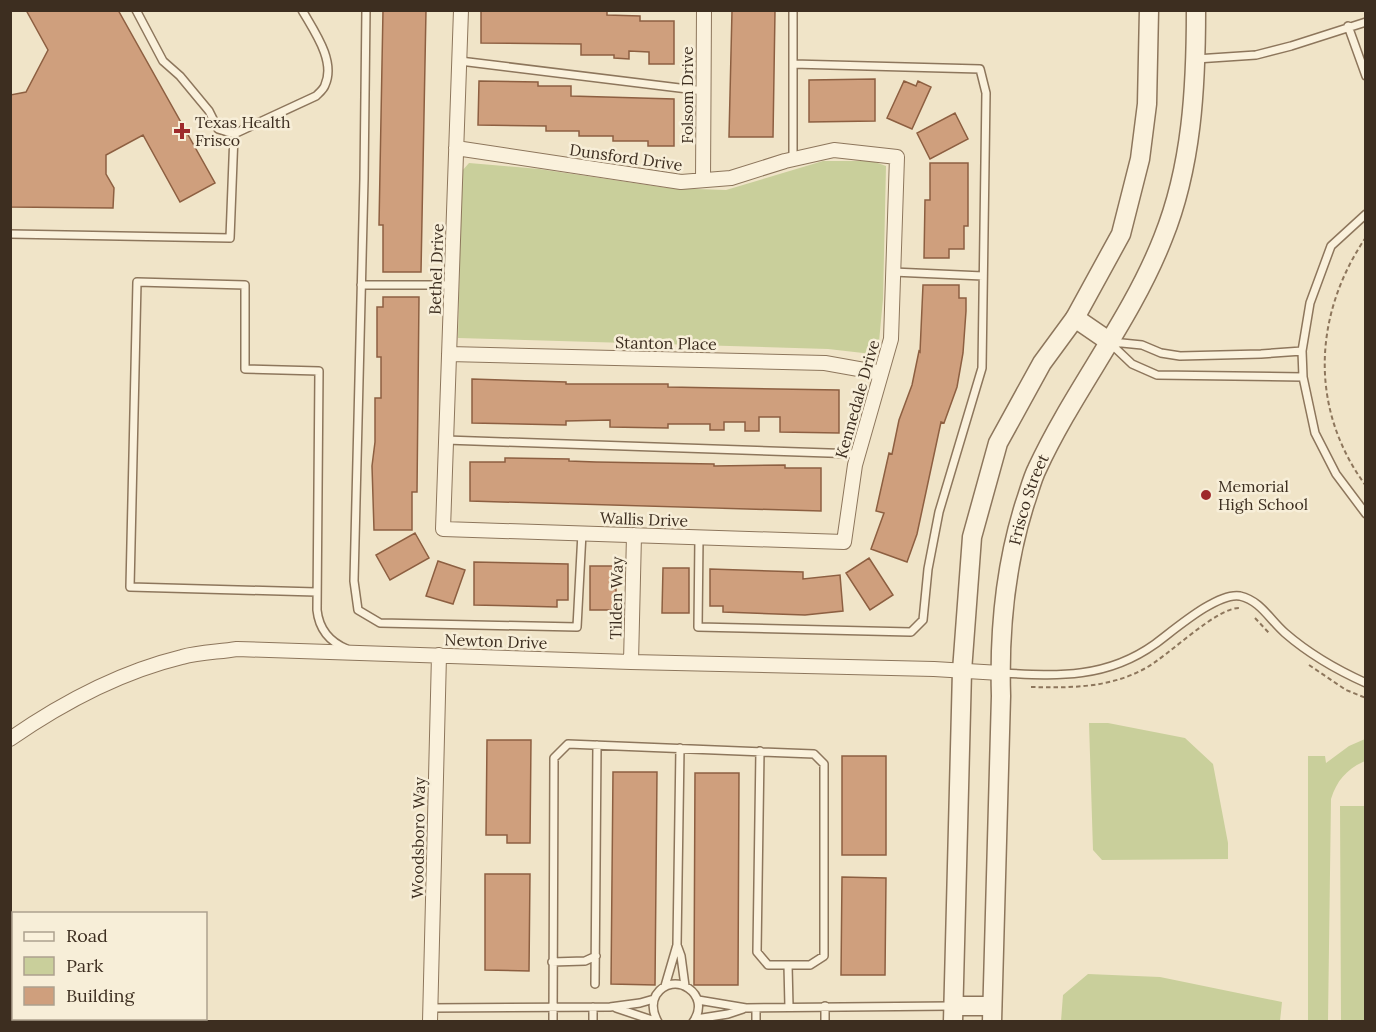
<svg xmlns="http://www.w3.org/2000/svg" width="1376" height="1032" font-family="Lora,serif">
<rect width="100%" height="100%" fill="#f0e4c8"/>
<path fill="#c9cf9b" d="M823,161H872L886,166L883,299L879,342L872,354L828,349L458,338L462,171L469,163L539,169L668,188L726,190Z
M1089,723H1108L1185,738L1213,764L1228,843V859L1102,860L1093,850Z
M1365,739V761C1347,769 1337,780 1331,799L1328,1021H1308V756H1325L1326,763L1349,746Z
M1340,806H1365V1021H1341Z
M1088,974L1160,977L1282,1002L1280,1021H1061L1063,995Z"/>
<path fill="#cf9f7d" stroke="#8d5f41" stroke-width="1.5" d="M26,10H118L215,183L180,202L143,135L106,155V174L114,188L113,208L10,207V95L26,92L48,50Z
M383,10H426L421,272H383V225H379Z
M481,10L607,11V15L640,16V21H674V64H649V52L629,51V59L614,58V55H581V44L481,43Z
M732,11H775L773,137H729Z
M875,79V121L809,122V80Z
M479,81L538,82V86H571V96L674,99V146H648V141H613V136H579V131H546V126L478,125Z
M904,81L916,86L918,81L931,87L912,129L887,118Z
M955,113L968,139L930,159L917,133Z
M930,163H968V226H964V249H949V258H924L925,200H930Z
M923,285H959V298H966V311L963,353L957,387L944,423L941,422L917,534L907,562L871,549L884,513L876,511L889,453L892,454L899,420L912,385L919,351L920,352Z
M383,297H419L417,492H412V530H374L372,466L375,442V398H381V357H377V307H383Z
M472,379L566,382V384H668V387L839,390V433L780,432V417H759V431H745V422H724V430H710V424H668V428L610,427V420L566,421V425L472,423Z
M505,458L569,459V461L596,462L714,464V466L785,465V468H821V511L470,501V462H505Z
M415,533L429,558L390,580L376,555Z
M869,558L893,595L870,610L846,573Z
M438,561L465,570L453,604L426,596Z
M474,562L568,564V600H557V607L474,605Z
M590,566H616V610H590Z
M663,568H689V613H662Z
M710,569L803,572V579L840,575L843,611L805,615L723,612V606H710Z
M487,740H531L530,843H507V835H486Z
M842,756H886V855H842Z
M613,772H657L655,985L611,984Z
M695,773H739L738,985H694Z
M485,874H530L529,971L485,970Z
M842,877L886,878L885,975H841Z"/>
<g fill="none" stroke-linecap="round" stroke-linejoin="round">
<defs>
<path id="service" d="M136,10L163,61L180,76L209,111L218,129L234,134L316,96C319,93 324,89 325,85C336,61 314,31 302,10
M366,10L364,179L354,581L358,610L380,623L577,627L582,533
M1348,26L1366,76
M1196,59L1256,55L1291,46L1366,22
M460,61L704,91
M793,159V10
M1366,214L1331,246L1310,303L1302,351L1303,377L1315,433L1336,474L1366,514
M10,234L230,238L234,134
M893,272L983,276
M361,285H452
M1112,342L1142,345L1161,353L1180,356L1261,354L1302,351
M1111,344L1132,364L1157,375L1303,377
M446,440L858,454
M699,538L698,627L911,632L923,620L928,569L939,512L982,368L986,93L980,69L793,64
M316,592L130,587L137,282L245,285V369L319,371L317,610C319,629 330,642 347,649
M1002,673C1058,676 1106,679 1155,644C1173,631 1217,592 1240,596C1261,601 1269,619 1285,633C1308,653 1337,670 1366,683
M677,945L681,956L685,986
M552,962L585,961L596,956
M788,965L789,1007
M595,984L597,745
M665,986L677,945L680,748
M698,1000L746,1008L951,1006
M825,1006V1022
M430,1008L610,1007L640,1003L654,999
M616,1008L658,1022
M756,1008V1022
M696,1019L728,1014L743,1009
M553,1022L554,758L568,744L814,754L824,764V956L810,965H768L757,952L760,751
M593,1022V1007
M658,1022C653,1013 651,1004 656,995C673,969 713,994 693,1022"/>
<path id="minor" d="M456,148L681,182L731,178L785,161L834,150L897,157L891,339L855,465L844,542L443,529L461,10
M703,180L704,10
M449,354L825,363L881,373
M631,662L634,535
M10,739C62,703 120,672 182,657C199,652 219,652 237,649L631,662L934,669L1000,673
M430,1022L439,655"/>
<g id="tertiary">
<path d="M1075,318L1110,342"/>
<path d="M954,1006H992"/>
<path d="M953,1022L962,671L972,537L998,443L1042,363L1075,318L1121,234L1140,159L1147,104L1149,10"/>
<path id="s1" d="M992,1022L1001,696C999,630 1005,566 1025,503C1029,492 1032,479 1037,469C1074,389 1131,320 1163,238C1192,166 1196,87 1196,10"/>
</g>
</defs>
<use href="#service" stroke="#8d765c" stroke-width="10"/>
<use href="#minor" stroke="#8d765c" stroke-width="16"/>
<use href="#tertiary" stroke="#8d765c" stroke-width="21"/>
<path stroke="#8d765c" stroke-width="2" stroke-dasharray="4.5 3" stroke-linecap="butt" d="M1366,237C1313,315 1309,409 1366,486
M1255,618L1269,633
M1309,665L1346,690L1366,698
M1031,687C1070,688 1109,688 1144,669C1169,656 1217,606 1241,608"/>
<use href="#service" stroke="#faf1dc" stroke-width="7"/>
<use href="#minor" stroke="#faf1dc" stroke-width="14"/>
<use href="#tertiary" stroke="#faf1dc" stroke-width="18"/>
</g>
<g fill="#9e2a2b" stroke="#f7eed8" stroke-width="2">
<path d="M179 122h6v6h6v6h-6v6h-6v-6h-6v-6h6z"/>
<circle cx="1206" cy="495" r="6"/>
</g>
<g text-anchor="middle" stroke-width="5" stroke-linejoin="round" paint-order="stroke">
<g font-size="16" fill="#3d2e20" stroke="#f7eed8">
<text transform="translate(687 95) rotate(-90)" y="6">Folsom Drive</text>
<text transform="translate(626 157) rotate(8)" y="6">Dunsford Drive</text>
<text transform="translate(436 269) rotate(-88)" y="6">Bethel Drive</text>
<text transform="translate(666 343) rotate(1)" y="6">Stanton Place</text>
<text transform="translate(857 399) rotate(-74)" y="6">Kennedale Drive</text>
<text dy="6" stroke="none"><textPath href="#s1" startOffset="526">Frisco Street</textPath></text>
<text transform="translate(644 519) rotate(2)" y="6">Wallis Drive</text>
<text transform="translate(616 598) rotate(-89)" y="6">Tilden Way</text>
<text transform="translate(496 641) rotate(2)" y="6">Newton Drive</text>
<text transform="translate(418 838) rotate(-89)" y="6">Woodsboro Way</text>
</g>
<g font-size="16" fill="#3d2e20" stroke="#f7eed8" text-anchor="start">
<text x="195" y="128">Texas Health<tspan x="195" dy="18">Frisco</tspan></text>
<text x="1218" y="492">Memorial<tspan x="1218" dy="18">High School</tspan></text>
</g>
</g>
<rect width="1376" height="1032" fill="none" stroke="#3d2e20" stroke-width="24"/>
<rect x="12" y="912" width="195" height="108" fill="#f7eed8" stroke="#ada18e" stroke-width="1.5"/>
<rect x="24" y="932" width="30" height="9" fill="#faf1dc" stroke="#ada18e" stroke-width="1.5"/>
<text x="66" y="942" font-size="18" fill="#3d2e20">Road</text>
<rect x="24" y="957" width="30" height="18" fill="#c9cf9b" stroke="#ada18e" stroke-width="1.5"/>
<text x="66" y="972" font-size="18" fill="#3d2e20">Park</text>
<rect x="24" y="987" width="30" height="18" fill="#cf9f7d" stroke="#ada18e" stroke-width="1.5"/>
<text x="66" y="1002" font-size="18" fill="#3d2e20">Building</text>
</svg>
